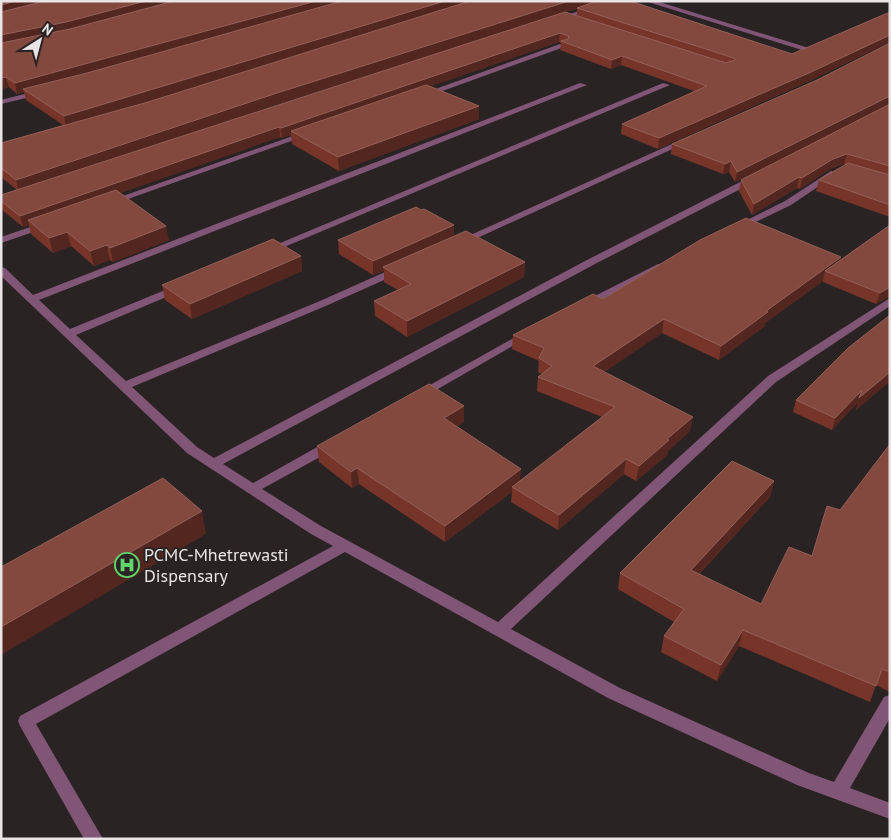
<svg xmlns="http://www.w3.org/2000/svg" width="891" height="840" font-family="'PT Sans',sans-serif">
<rect width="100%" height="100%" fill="#2a2324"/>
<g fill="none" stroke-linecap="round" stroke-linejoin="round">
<path fill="#805576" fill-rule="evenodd" d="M606,1H616L559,21L554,20Z
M645,1H656L809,48L802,50Z
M560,44L567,46L426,97L419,95Z
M580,83L587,85L39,300L70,329L175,286H183L184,288L183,290L76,335L126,381L320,301L394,268H402L403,270L402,272L328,305L132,387L197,447L214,458L587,260L752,176H758V180L595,264L223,464L253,483L328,441H338L339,444L338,447L262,489L321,526L498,622L768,376L890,298V306L776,382L511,629L620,688L809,773L834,782L884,697L890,695V718L850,788L890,803V819L797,785L608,698L345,552L36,724L103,839H84L20,726L18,721L20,716L333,546L311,534L187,453L1,276V267L5,268L33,295Z
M663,83L670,85L270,253H262L261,251Z
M40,90H43V94L1,104V100Z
M304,132L311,134L114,204L111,205L106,202Z
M683,139L690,141L464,244H456L455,242Z
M831,171L834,172V176L791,205L741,229L738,230L733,227L785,201Z
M45,222L48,223V227L1,243V237Z
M658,264L662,265L663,267L662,269L588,306L584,307L579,304Z
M526,331L530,332L532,334L530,336L424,397L420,398L414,394Z"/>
</g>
<path fill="#77352a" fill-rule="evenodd" d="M1,1H630L792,54L890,12V42L807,82L658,149L621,134L622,124L694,91L621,65L611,69L560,50L561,43L559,42L431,86L479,106V119L339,171L292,144L291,135L282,138L280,137L120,193L169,240L113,262L110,260L94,266L71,246L53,253L31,234L29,225L23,227L1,209V195L17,190L1,177V143L63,125L26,100L24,92L17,94L9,87L1,89ZM577,8V16L565,12L579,8ZM542,20L201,130L278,104Z
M890,43V217L816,191L819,180L846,165L844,164L830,169L800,189L797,188L752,215L739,191L741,180L820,140L735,182L729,172L723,174L671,154L672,144L817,80Z
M454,236L525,262L524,277L407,337L375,316L374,301L398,290L384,282V271L373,275L339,254L338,240Z
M301,256L302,271L192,319L165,300L162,285Z
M841,257L840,260L890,296L876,304L823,282V281L765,323V326L719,360L662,333L604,372L690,431L668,451L667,455L636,481L624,474L558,530L511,502L512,492L445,542L359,484L352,488L319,462L317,446L464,422L456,427L520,481L602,417L537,391L538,377L542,374L538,372L539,361L512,349L513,335L603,299Z
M890,315V381L856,410L858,402L832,430L793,412L796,400Z
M890,444V692L876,685L870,702L739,646L717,681L661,652L664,636L674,622L618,589L620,573L774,481L770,497L699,574L761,604L812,556L840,510Z"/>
<path fill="#53261f" d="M16,1H58L1,15V5Z
M146,1H185L1,46V35Z
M316,1H352L27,91L23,89L24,92L17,94L15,83Z
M445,1H477L66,127L64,116Z
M569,1H599L278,104L19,192L16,180L277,93Z
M560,33L559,42L295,133L291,131V135L282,138L281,128Z
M890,35V42L807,82L658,149L659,138Z
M622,56L621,65L611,69L612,60Z
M6,77L9,87L1,89V78Z
M890,96V105L735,182L737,172Z
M479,106V119L339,171L338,157Z
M279,127L280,137L32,224L28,220L29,225L23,227L20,216Z
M847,154L844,164L830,169L800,189L802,178L833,159Z
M731,161L729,172L723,174L725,164Z
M799,177L797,188L752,215L754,204Z
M454,225V239L383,267L384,271L373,275V261Z
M166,226L169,240L113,262L110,248Z
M67,232L71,246L53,253L49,238Z
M107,245L110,260L94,266L90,251Z
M301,256L302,271L192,319L190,304Z
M841,257L837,270L825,271L823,281L765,323V326L719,360L721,346L766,311Z
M525,262L524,277L407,337V321Z
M890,287V296L876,304L880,293Z
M664,319L662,333L592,380L593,366Z
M890,372V381L856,410L859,398Z
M862,390L858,402L832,430L835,418Z
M464,406V422L444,434V418Z
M693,417L690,431L668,451L667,455L636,481L639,466L667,439Z
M626,459L624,474L558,530L559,515Z
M357,468L359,484L352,488L351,472Z
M521,469L520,485L512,487V492L445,542V526Z
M774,481L770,497L687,586L691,570Z
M202,511L206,534L1,655V627Z
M743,630L739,646L717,681L721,665Z"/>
<path fill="#83483e" stroke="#936058" d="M1,1H16L1,5Z
M45,1H146L66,22L1,35V12Z
M174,1H316L15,83L6,77L1,78V43L70,29Z
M342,1H445L64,116L23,89L87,73Z
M470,1H569L277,93L16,180L1,168V143L148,102Z
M597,1H630L792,54L890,12V35L809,73L659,138L622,124L707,86L622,56L612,60L561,41L568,39L569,36L560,33L281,128L279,127L20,216L1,201V195L565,12L726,63L735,60L734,58L577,8Z
M890,43V96L737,172L731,161L725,164L672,144L817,80Z
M426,85L479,106L338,157L291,131Z
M890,104V166L847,154L833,159L802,178L799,177L754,204L741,180Z
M848,163L890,175V205L819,180Z
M116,190L166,226L110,248L107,245L90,251L67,232L49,238L28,220Z
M416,207L421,210L424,209L454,225L373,261L338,240Z
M746,218L841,257L766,311L768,312L721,346L664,319L593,366L693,417L667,439L669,440L639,466L626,459L559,515L512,487L615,407L538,377L552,366L539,358L544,348L513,335L593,294L603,299L700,240Z
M890,225V287L880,293L825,271Z
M466,231L525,262L407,321L374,301L411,284L383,267Z
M273,239L301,256L190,304L162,285Z
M890,315V372L859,398L862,390L835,418L796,400L848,348Z
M429,384L464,406L444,418L521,469L445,526L357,468L351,472L317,446Z
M890,444V522L889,524H890V672L882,669L876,686L743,630L721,665L664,636L684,609L620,573L732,461L774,481L691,570L761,604L789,547L812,556L827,506L840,510Z
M163,478L202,511L1,627V567Z"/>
<defs>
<symbol id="hospital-ring" viewBox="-11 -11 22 22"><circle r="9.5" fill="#2a2324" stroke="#5fd56b" stroke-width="1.5"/><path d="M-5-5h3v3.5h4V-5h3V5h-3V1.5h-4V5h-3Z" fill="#5fd56b"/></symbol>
</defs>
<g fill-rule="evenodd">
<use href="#hospital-ring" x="113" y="551" width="28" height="28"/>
</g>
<g text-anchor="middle" stroke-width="4" stroke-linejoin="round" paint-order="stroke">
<g font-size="18" fill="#e9e4e5" stroke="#2a2324" text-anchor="start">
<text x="144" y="561">PCMC-Mhetrewasti<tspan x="144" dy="21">Dispensary</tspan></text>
</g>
</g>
<rect width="891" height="840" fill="none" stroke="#e9e4e5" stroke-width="5"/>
<g transform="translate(40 40) rotate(36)" stroke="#2a2324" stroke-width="4" paint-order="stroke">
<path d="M0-4L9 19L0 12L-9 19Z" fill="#e9e4e5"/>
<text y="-8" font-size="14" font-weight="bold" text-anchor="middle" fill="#e9e4e5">N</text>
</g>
</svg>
